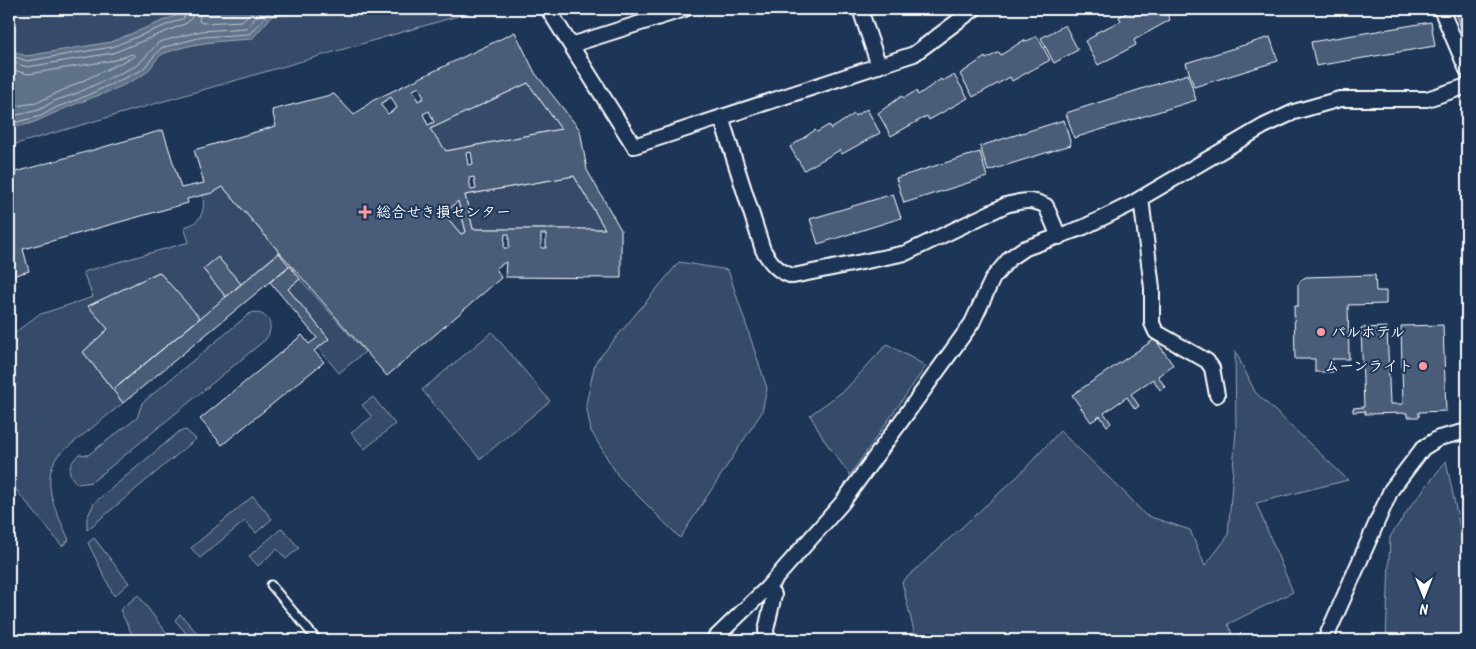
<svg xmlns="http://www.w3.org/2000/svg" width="1476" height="649" font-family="Kalam,'Klee One',sans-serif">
<rect width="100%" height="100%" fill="#1d3557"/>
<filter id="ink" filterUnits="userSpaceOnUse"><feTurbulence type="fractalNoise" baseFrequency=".02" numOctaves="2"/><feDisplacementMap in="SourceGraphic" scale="10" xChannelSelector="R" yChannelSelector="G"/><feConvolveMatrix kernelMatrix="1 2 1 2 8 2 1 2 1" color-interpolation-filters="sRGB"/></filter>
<g filter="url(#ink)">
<path fill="#364b69" stroke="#9aa5b4" d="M9,9H482L9,146Z
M528,83L561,129L446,151L430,129Z
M574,176L605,229H473L465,195Z
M223,187L279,252L241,284L218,258L203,269L226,297L200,319L159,272L89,306L108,329L83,352L123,403L58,455C39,483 57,512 69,540L62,546L9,481V337L38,315L93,297L83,272L189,242L184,227C201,223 205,212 203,195Z
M458,201L466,232L461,234L444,214Z
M679,262L728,270L767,388L762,412L680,538L618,476L591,431L586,404L595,363Z
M300,279L365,352L339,373L318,348L329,339L288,289Z
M254,312C270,314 275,328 265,340L92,482L78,484C65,474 69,464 79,454L88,455L137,418L142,403L249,314Z
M492,332L550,401L480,459L422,390Z
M887,344L926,366L850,475L824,440L810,415L845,390Z
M1235,350L1255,392L1348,480L1256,503L1293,592L1228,624L1232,633L1225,640H916L902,582L1019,475L1060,431L1129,497L1145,515L1190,530L1205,566L1228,536L1236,430Z
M373,397L395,424L365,449L351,433L372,417L362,405Z
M186,430L196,439L87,530V518L94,503L180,431Z
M1446,461L1467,562V640H1386L1390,537L1410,507Z
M253,496L272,519L256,533L245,521L200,558L191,548Z
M282,528L299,548L286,559L277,549L258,566L249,556Z
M94,538L129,583L114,596L88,543Z
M138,595L172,640H135L120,610Z
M180,614L197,633L191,639L175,620Z"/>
<path fill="#617289" stroke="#a0aab8" d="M183,9H298L290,14L272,16L252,39C222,41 193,42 165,53C156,56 152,69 144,74C118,91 87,98 59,111C42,118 28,128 9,126V49L26,56L111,42L182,13Z"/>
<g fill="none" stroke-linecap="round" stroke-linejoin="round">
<path stroke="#c0c7d0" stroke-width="1" d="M201,9L199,21L202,23L242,21L254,9
M9,55L27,61L112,47L184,18L188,9
M9,61L27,67L113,53L187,23L192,17L194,9
M9,69L28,74L115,60L132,54L135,56L36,103L9,107
M9,115H17L39,110L54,101L75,94L138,65L159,42L201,31L246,28L264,9
M9,121L17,122L41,116L57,107L77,100L142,70L161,48L202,37L249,34L270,12L289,9"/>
</g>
<path fill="#4a5d79" stroke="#fff" fill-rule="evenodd" d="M1129,9H1164L1170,20L1134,40L1136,45L1098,65L1085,41L1096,35L1095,33L1121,21L1119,17L1130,11Z
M1467,12V37L1464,38L1457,15Z
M1431,22L1435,46L1316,66L1311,42Z
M1065,25L1078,50L1054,63L1041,38Z
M515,32L535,73L580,130L587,170L621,230V278L505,277L506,262L496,268L501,278L387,376L223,187L212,193L187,199L188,203L23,249L29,271L9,277V174L163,130L181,188L204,183L194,150L276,126L272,110L334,94L354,115L372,101ZM528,83L561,129L446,151L430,129ZM419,87L424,98L418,101L413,90ZM391,97L397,108L388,114L380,104ZM429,111L434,122L428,125L423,114ZM471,152L473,164L468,165L466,153ZM574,176L605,229H473L465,195ZM474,177L476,189L471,190L469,178ZM458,201L466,232L461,234L444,214ZM505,234H509V248H504ZM541,234H546V248H541Z
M1037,36L1050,60L1012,81L1010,77L973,97L960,74L985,57L986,59L999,52L1001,55L1024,40L1025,42Z
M1270,37L1278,61L1194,87L1186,63Z
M1188,74L1196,100L1074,138L1066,113Z
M954,75L968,98L929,120L927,116L891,136L878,113L902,96L904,98L916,91L918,95L941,79L942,81Z
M867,109L880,133L842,154L840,150L804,170L790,147L815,130L817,132L829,125L831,129L854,114L855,116Z
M1064,120L1071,145L988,171L980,146Z
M980,152L987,177L904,203L896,178Z
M893,194L901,218L818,244L810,219Z
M279,253L289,266L123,403L113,390Z
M218,257L241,284L226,297L203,269Z
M290,266L300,279L288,289L329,339L314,351L324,362L222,445L200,419L302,335L309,344L317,338L270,282Z
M159,272L200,318L113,390L83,352L108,329L88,306Z
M1375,275L1376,291H1386V304L1348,305L1349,359H1332L1333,372H1315V359H1295L1294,306H1298V285L1301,280L1306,277Z
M1443,325L1446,411L1419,412V417H1407V413L1365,414V411L1353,412V408L1364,407L1361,328L1387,327L1390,404H1403L1401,326Z
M1155,339L1173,365L1158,376L1165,387L1160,390L1153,379L1131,394L1139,406L1135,409L1127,397L1104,413L1111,423L1107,426L1100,416L1091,422L1072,395Z"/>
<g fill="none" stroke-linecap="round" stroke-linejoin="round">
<defs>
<path id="lane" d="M271,585L317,640"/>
<path id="street" d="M548,9L634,146L914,54L974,9
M860,9L879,66
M1441,9L1467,70
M571,45L685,9
M721,117L763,250C771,263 778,272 793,276L906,253L1006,205C1022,201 1031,198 1046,206L1059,237
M1141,198L1152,288V323L1156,332L1207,361L1212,368L1217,395
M767,588L774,595L766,630L767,640
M713,640L767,588L842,503L972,323L993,278L1010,258L1023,249L1084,227L1131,204L1264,126L1294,112L1340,99H1427L1467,86
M1325,640L1391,490L1423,448L1439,438L1467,431"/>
</defs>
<use href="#lane" stroke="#fff" stroke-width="11"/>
<use href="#street" stroke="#fff" stroke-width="18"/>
<use href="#lane" stroke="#1d3557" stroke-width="7"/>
<use href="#street" stroke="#1d3557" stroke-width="14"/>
</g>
</g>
<g fill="#ff9aa2" stroke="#1d3557" stroke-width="2">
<path d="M362.5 204.5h5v5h5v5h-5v5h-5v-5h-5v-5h5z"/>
<circle cx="1321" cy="332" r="5"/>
<circle cx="1423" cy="366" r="5"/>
</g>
<g text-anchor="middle" stroke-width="4" stroke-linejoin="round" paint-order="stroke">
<g font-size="15" font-weight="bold" fill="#fff" stroke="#1d3557" text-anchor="start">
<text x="376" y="217">総合せき損センター</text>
<text x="1331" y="337">パルホテル</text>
<text x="1413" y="371" text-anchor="end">ムーンライト</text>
</g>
</g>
<rect width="1476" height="649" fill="none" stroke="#1d3557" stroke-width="30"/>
<rect x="15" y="15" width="1446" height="619" fill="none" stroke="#fff" stroke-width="2" filter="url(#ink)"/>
<g transform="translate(1424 596) rotate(180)" stroke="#1d3557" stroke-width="4" paint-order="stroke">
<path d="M0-4L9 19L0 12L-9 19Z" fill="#ffffff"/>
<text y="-8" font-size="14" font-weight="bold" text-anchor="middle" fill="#ffffff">N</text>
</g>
</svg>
